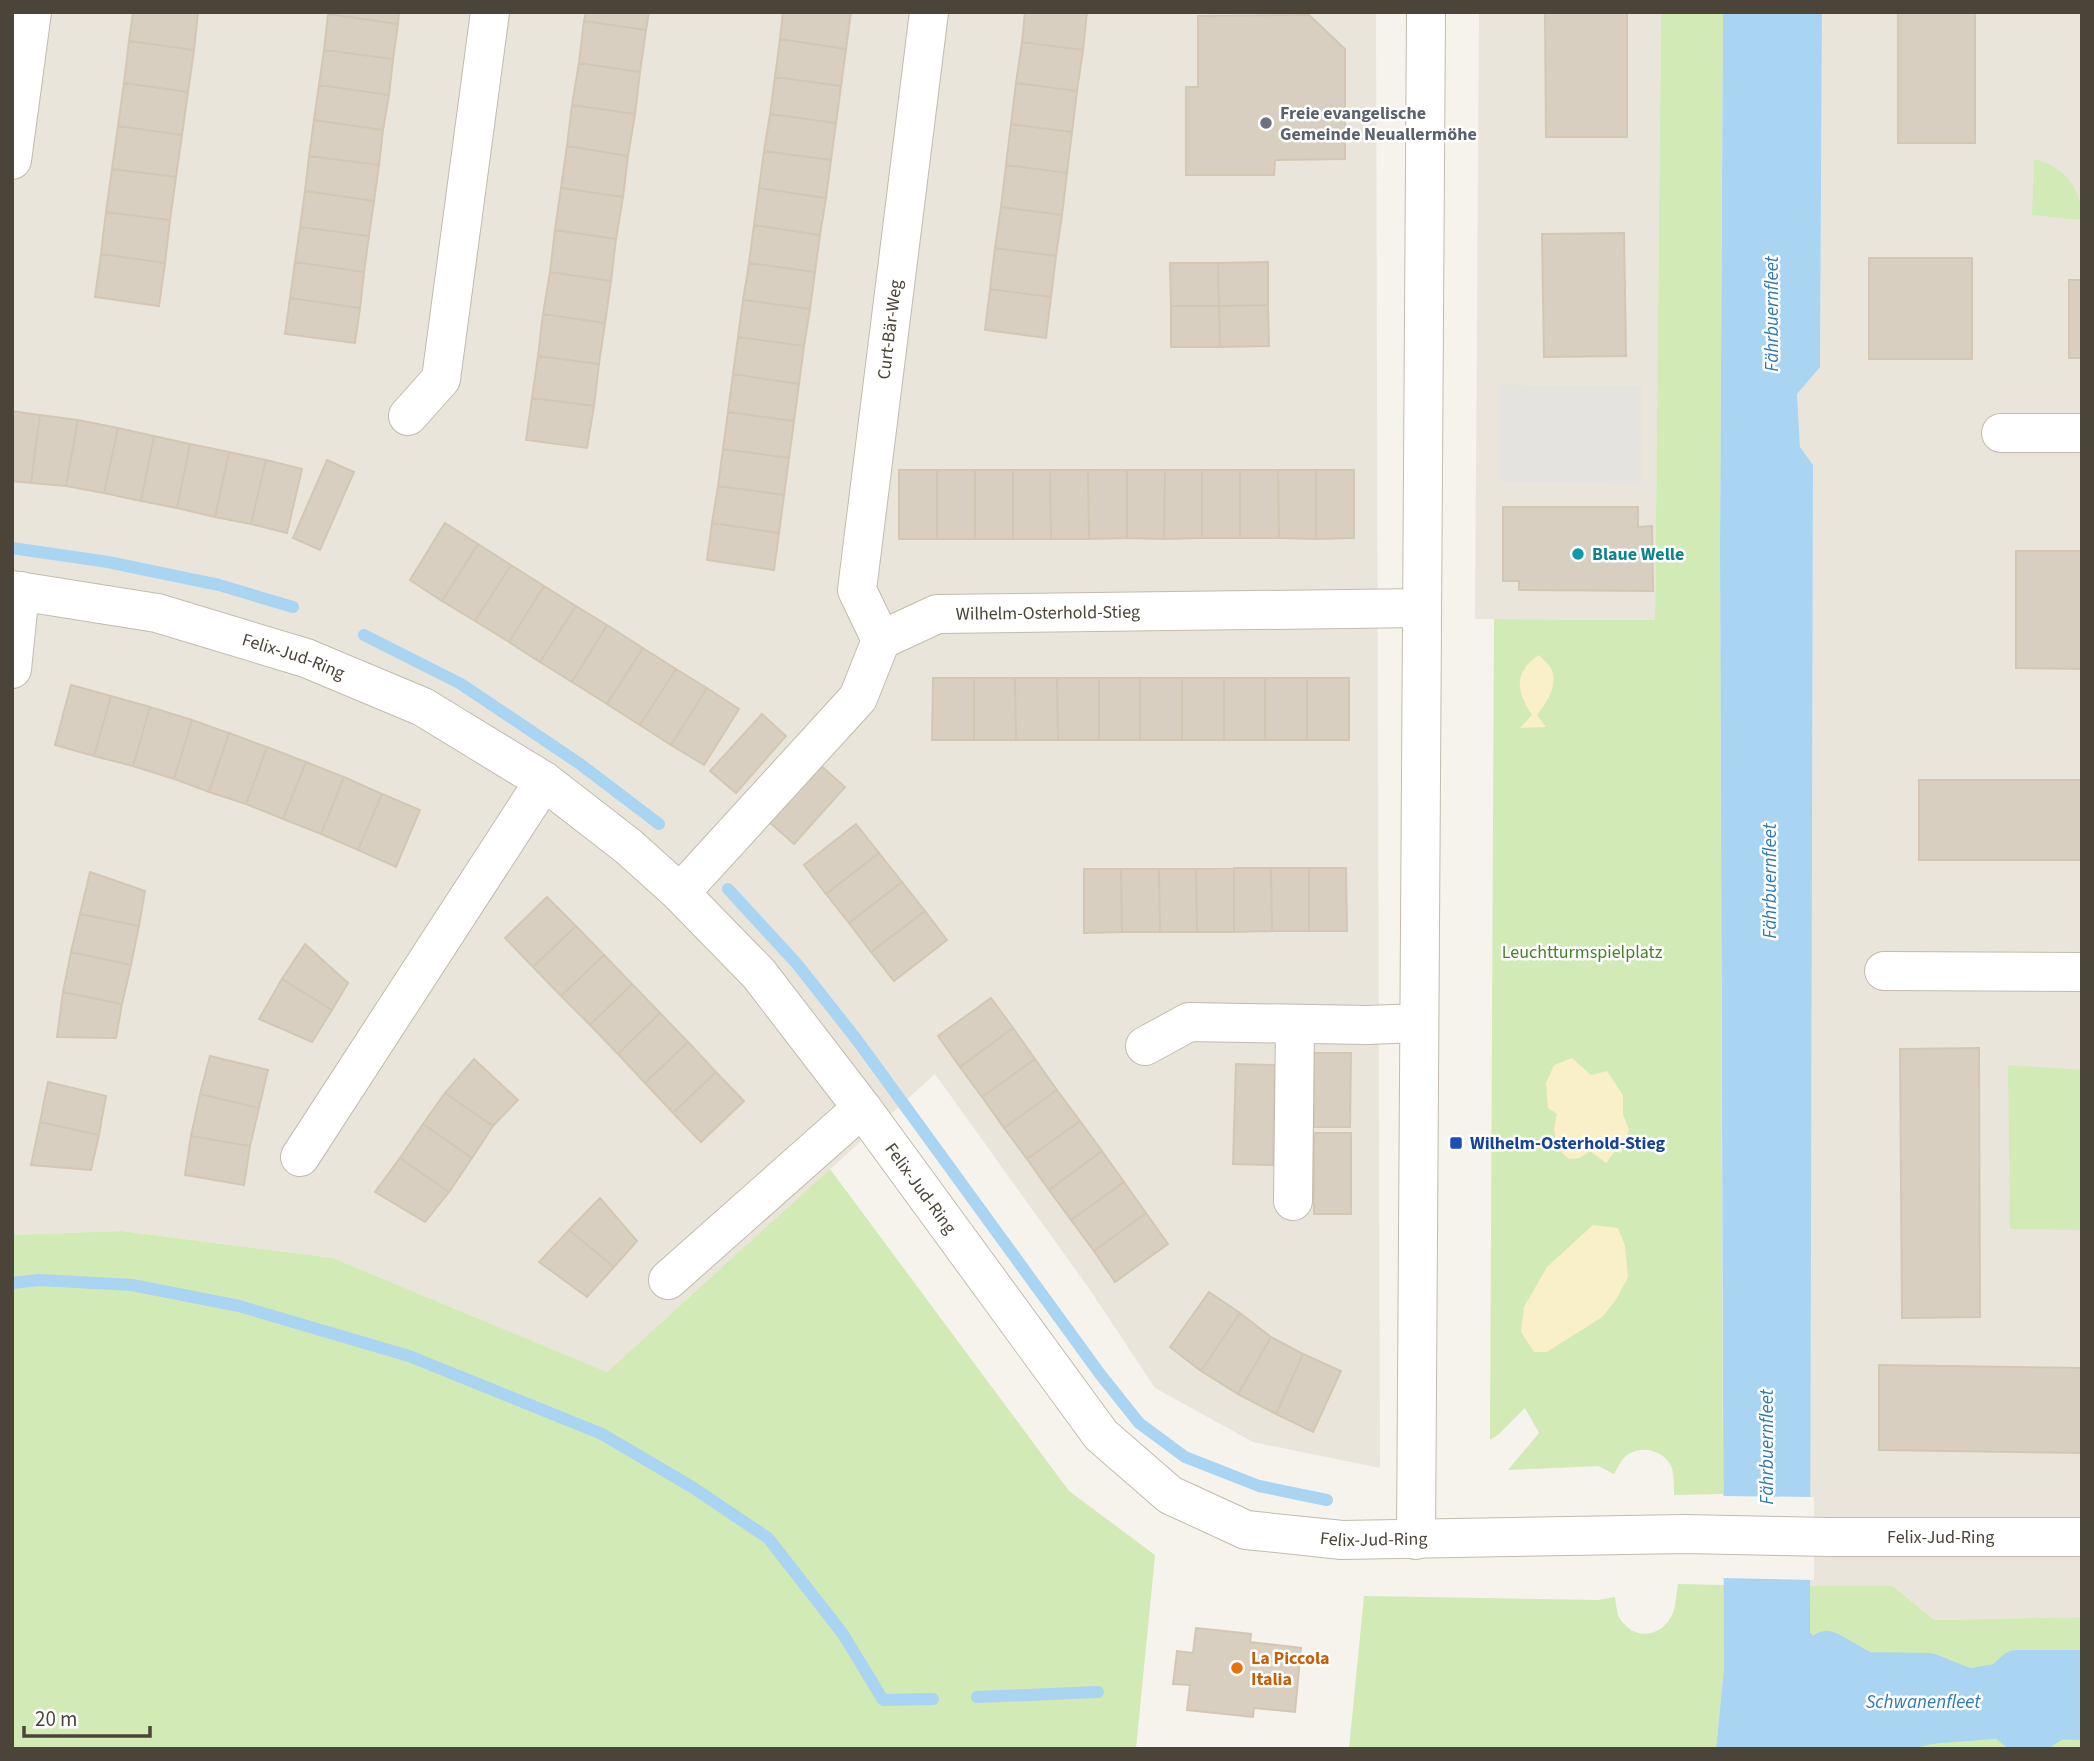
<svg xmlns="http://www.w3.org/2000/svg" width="2094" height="1761" font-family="'Source Sans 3',sans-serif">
<rect width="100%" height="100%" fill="#f6f3ec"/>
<path fill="#eae5da" d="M12,12H1376L1380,1468L1253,1442L1155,1388L1090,1290L935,1074L607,1372L333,1258L122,1231L12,1235Z
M1479,12H1661L1655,620L1475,619Z
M1822,12H2082V1617L1934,1620L1893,1586H1810L1813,465L1800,447L1797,394L1820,366Z"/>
<path fill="#d2eab5" d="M1661,12H1723L1720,548L1723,1494L1674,1495C1674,1487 1674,1476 1672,1468C1665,1450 1640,1444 1626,1456C1621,1460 1617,1469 1614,1474L1598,1466L1508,1470L1539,1433L1525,1408L1499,1434L1490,1440L1494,619L1655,620Z
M2034,159C2065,167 2082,188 2082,220L2032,215Z
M2008,1065L2082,1070V1230L2010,1229Z
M830,1169L1069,1491L1155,1555L1136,1749H12V1235L122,1231L333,1258L607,1372Z
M1678,1584L1724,1585V1667L1716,1749H1349L1364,1596L1598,1600L1615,1597C1616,1604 1617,1614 1620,1619C1634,1640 1659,1638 1671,1617C1676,1609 1676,1594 1678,1584Z
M1810,1586H1893L1934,1620L2082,1617V1672H2017L2003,1685L1968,1691L1928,1675L1864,1674L1827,1653L1810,1632Z
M2003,1716L2028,1736L2056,1717L2082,1718V1749H1823L1929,1722Z"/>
<path fill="#f9efc9" d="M1539,655C1542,659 1548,663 1551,668C1559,685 1547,702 1537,715L1546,727L1520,728L1532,715C1516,691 1513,672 1539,655Z
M1572,1058L1591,1075L1607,1071L1623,1095V1114L1629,1130L1621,1153L1615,1151L1606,1163L1590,1151L1580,1158L1569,1159L1557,1148L1554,1129L1557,1114L1548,1108L1546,1083L1554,1065Z
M1593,1225L1618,1228L1625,1246L1628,1277L1616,1300L1602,1317L1547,1352H1534L1521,1332L1524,1307L1547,1267Z"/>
<path fill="#e5e3e0" d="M1500,385L1642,386V483L1500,482Z"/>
<path fill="#a9d4f2" d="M1723,12H1822L1820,367L1797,394L1800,447L1813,465L1810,1632L1827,1653L1864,1674L1928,1675L1968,1691L2003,1685L2017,1672H2082V1718L2056,1717L2028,1736L2003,1716L1929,1722L1823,1749H1716L1724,1667L1720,548Z"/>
<path fill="#f6f3ec" d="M1720,1496L1814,1497V1580L1720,1578Z"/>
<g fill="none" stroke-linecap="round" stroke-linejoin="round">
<path stroke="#a9d4f2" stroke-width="12" d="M12,548L108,562L219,585L293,607
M364,635L461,684L580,764L659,824
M728,889L797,964L857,1040L1100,1374L1139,1423L1185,1457L1259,1486L1327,1500
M12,1283L39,1280L132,1285L239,1306L409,1356L602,1434L692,1487L768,1538L843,1634L883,1700L933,1699
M977,1697L1098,1692"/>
<path stroke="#a9d4f2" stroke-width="44" d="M1820,1749L1827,1653L1864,1674L1928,1675L1968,1691L2003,1685L2017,1672H2082
M1823,1749L1929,1722L2003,1716L2028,1736L2056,1717L2082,1718"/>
</g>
<path fill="#d8cfc1" stroke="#d3c7b4" stroke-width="2" d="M133,12H198L194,50L129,41Z
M329,12H399L398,24L328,14Z
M586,12H649L646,30L584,21Z
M783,12H851L846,49L780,39Z
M1025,12H1087L1083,50L1022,42Z
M1545,12H1627V137H1546Z
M1898,12H1975V143H1898Z
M328,14L398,24L393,59L324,50Z
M1309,15L1345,49V159L1275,160L1274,175H1186V87H1198V16Z
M584,21L646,30L640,72L579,63Z
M780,39L846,49L841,86L775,77Z
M129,41L194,50L188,92L124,83Z
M1022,42L1083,50L1077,91L1016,83Z
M324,50L393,59L389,95L319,85Z
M579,63L640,72L635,114L572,105Z
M775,77L841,86L836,123L770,114Z
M124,83L188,92L182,135L118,126Z
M1016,83L1077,91L1072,132L1011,124Z
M319,85L389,95L383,130L314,120Z
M572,105L635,114L628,156L567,146Z
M770,114L836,123L831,160L764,151Z
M314,120L383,130L379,165L309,156Z
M1011,124L1072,132L1067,173L1006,165Z
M118,126L182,135L176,177L112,169Z
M567,146L628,156L623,197L561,188Z
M764,151L831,160L826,198L759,188Z
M309,156L379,165L374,201L305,191Z
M1006,165L1067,173L1062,215L1001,207Z
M112,169L176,177L170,220L106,212Z
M561,188L623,197L616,239L555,230Z
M759,188L826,198L820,235L754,225Z
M305,191L374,201L369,236L300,227Z
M1001,207L1062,215L1056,256L995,248Z
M106,212L170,220L165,263L101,254Z
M754,225L820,235L815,272L749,263Z
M300,227L369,236L364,272L295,262Z
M555,230L616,239L611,281L550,272Z
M1624,233L1626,356L1544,357L1542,234Z
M995,248L1056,256L1051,297L990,289Z
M101,254L165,263L159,306L95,297Z
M1869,258H1972V359H1869Z
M295,262L364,272L360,308L290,298Z
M1268,262V305L1219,306L1218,263Z
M749,263L815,272L810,309L743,300Z
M1170,263H1218L1219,306H1171Z
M550,272L611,281L605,323L543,314Z
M2069,280H2082V358H2069Z
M990,289L1051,297L1046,338L985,330Z
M290,298L360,308L355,343L285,334Z
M743,300L810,309L804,346L738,337Z
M1268,305L1269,346L1220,347L1219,306Z
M1171,306H1219L1220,347H1171Z
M543,314L605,323L599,364L538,356Z
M738,337L804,346L799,384L733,374Z
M538,356L599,364L594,406L532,398Z
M733,374L799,384L794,421L728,412Z
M532,398L594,406L587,448L526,440Z
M12,411L40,415L31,483L12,481Z
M728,412L794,421L789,458L723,449Z
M40,415L78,420L66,486L31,483Z
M78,420L118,428L104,493L66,486Z
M118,428L154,436L141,501L104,493Z
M154,436L190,444L177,508L141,501Z
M190,444L229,452L215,517L177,508Z
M723,449L789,458L784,495L718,486Z
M229,452L266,460L251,524L215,517Z
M266,460L302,469L287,533L251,524Z
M327,460L354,472L320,550L293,538Z
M899,470H937V539H899Z
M937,470H975V539H937Z
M975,470H1013V539H975Z
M1013,470H1050L1051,539H1013Z
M1050,470H1088L1089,539H1051Z
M1088,470H1127V538L1089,539Z
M1127,470H1165L1164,539L1127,538Z
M1165,470H1202V538L1164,539Z
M1202,470H1240V538H1202Z
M1240,470H1278L1279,538H1240Z
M1278,470H1316V539L1279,538Z
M1316,470H1354V538L1316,539Z
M718,486L784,495L779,533L712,523Z
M1503,507H1638V527L1652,526L1653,591L1519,590V581H1503Z
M445,523L478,544L442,601L410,580Z
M712,523L779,533L774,570L707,560Z
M478,544L511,565L475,621L442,601Z
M2016,551H2082V669L2016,668Z
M511,565L544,586L509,642L475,621Z
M544,586L576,606L540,662L509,642Z
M576,606L607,625L572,682L540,662Z
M607,625L643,648L607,704L572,682Z
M643,648L676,669L640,725L607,704Z
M676,669L707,688L671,745L640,725Z
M933,678H974V740H932Z
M974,678H1015L1016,740H974Z
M1015,678H1057L1058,740H1016Z
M1057,678H1099V740H1058Z
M1099,678H1140V740H1099Z
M1140,678H1182V740H1140Z
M1182,678H1224V740H1182Z
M1224,678H1265V740H1224Z
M1265,678H1307V740H1265Z
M1307,678H1349V740H1307Z
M71,685L111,696L94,756L55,745Z
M707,688L739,709L704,765L671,745Z
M111,696L150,707L133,766L94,756Z
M150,707L192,720L174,779L133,766Z
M762,714L786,736L736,793L710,771Z
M192,720L229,733L209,792L174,779Z
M229,733L267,747L246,804L209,792Z
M267,747L306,762L283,819L246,804Z
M306,762L344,777L321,834L283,819Z
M819,764L845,787L794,844L768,821Z
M344,777L382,794L358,850L321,834Z
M1919,780H2082V860H1919Z
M382,794L420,810L396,867L358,850Z
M856,824L879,853L826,894L804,865Z
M879,853L902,882L849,923L826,894Z
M1234,868H1271L1272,931L1234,932Z
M1234,868V932H1197L1196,869Z
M1271,868H1309V931H1272Z
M1309,868H1346L1347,931H1309Z
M1084,869H1121L1122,932L1084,933Z
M1121,869H1159L1160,932H1122Z
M1159,869H1196L1197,932H1160Z
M90,872L145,891L139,926L80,914Z
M902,882L925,911L871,952L849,923Z
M547,897L576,926L533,967L505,938Z
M925,911L947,940L894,981L871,952Z
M80,914L139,926L131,965L71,952Z
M576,926L604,955L561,996L533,967Z
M305,944L348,983L332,1010L282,979Z
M71,952L131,965L122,1004L63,992Z
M604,955L632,984L590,1025L561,996Z
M282,979L332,1010L312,1042L259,1019Z
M632,984L660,1013L618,1054L590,1025Z
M63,992L122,1004L116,1038L57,1037Z
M991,998L1013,1028L960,1067L938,1036Z
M660,1013L688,1042L645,1083L618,1054Z
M1013,1028L1035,1059L982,1097L960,1067Z
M688,1042L716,1072L673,1113L645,1083Z
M1979,1048L1980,1317L1902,1318L1900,1049Z
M1314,1053H1351L1350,1127H1314Z
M210,1056L268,1070L259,1108L200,1094Z
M474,1059L518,1100L493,1126L445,1093Z
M1035,1059L1057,1090L1004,1128L982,1097Z
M1236,1064L1275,1065L1273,1165L1233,1164Z
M716,1072L744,1101L701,1142L673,1113Z
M48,1082L106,1096L99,1135L40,1122Z
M1057,1090L1080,1121L1027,1159L1004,1128Z
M445,1093L493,1126L472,1158L423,1124Z
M200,1094L259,1108L250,1146L191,1136Z
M1080,1121L1102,1151L1049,1190L1027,1159Z
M40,1122L99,1135L91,1170L31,1165Z
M423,1124L472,1158L449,1192L400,1158Z
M1314,1133H1351V1214H1314Z
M191,1136L250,1146L244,1185L185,1175Z
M1102,1151L1124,1182L1071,1220L1049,1190Z
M400,1158L449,1192L425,1222L375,1192Z
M1124,1182L1146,1213L1094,1251L1071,1220Z
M600,1198L637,1241L614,1267L569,1230Z
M1146,1213L1168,1244L1115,1282L1094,1251Z
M569,1230L614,1267L587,1297L539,1262Z
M1209,1292L1240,1313L1201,1371L1170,1347Z
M1240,1313L1271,1337L1238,1394L1201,1371Z
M1271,1337L1303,1354L1276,1414L1238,1394Z
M1303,1354L1341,1371L1313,1432L1276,1414Z
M1879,1365L2082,1368V1453L1879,1450Z
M1196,1628L1251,1634L1250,1642L1301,1648L1295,1712L1254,1708L1253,1717L1187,1710L1190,1685L1173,1684L1177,1651L1193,1653Z"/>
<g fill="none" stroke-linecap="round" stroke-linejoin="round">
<defs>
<g id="minor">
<path d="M12,160L32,12"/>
<path d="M408,416L441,379L490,12"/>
<path d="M2001,433H2082"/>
<path id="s1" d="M12,590L157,613L306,658L423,707L544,781L629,847L680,893L759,974L862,1108L1101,1435L1170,1495L1246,1530L1342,1540L1684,1534L1830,1537H2082"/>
<path id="s2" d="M881,640L857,590L929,12"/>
<path d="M12,669L20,591"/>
<path id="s3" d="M680,893L858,698L881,640L937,614L1422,608"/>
<path d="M1884,971L2082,972"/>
<path d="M1145,1046L1189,1022L1367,1025L1419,1023"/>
<path d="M300,1157L544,781"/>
<path d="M1293,1201L1295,1024"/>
<path d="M668,1280L862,1108"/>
<path d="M1416,1540L1426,12"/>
</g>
</defs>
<use href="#minor" stroke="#c2bbae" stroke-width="40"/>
<use href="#minor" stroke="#fff" stroke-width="38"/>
</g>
<circle fill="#6b7280" stroke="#fff" stroke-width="2.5" cx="1266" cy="123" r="7"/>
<circle fill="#0f9aa8" stroke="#fff" stroke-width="2.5" cx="1578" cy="554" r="7"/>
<rect fill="#1a4fb4" stroke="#fff" stroke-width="2.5" x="1449" y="1136" width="14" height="14" rx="3.5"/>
<circle fill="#e8710a" stroke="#fff" stroke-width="2.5" cx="1237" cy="1668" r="7"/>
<g text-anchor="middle" stroke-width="5" stroke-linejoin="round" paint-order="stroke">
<g font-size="18" font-weight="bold" fill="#5b616d" stroke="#fff" text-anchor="start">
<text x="1280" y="119">Freie evangelische<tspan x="1280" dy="21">Gemeinde Neuallermöhe</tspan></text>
</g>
<g font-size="18" fill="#4b4439" stroke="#fff">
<text dy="6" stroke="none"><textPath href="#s2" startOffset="318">Curt-Bär-Weg</textPath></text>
<text dy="6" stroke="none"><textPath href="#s3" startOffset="499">Wilhelm-Osterhold-Stieg</textPath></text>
<text dy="6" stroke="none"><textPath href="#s1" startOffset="290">Felix-Jud-Ring</textPath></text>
<text dy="6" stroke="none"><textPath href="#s1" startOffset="1129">Felix-Jud-Ring</textPath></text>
<text dy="6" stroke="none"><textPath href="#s1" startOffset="2305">Felix-Jud-Ring</textPath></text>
<text dy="6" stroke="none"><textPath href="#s1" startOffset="1738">Felix-Jud-Ring</textPath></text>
</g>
<g font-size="18" font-weight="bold" fill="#0d838f" stroke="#fff" text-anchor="start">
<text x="1592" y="560">Blaue Welle</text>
</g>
<g font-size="18" fill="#4a7f2a" stroke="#fff">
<text x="1582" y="958">Leuchtturmspielplatz</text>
</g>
<g font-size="18" font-weight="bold" fill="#164399" stroke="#fff" text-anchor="start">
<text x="1470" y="1149">Wilhelm-Osterhold-Stieg</text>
</g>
<g font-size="18" font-weight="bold" fill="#c56008" stroke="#fff" text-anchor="start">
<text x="1251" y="1664">La Piccola<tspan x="1251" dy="21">Italia</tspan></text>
</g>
<g font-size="19" font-style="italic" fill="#2e7ab2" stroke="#fff">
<text transform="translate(1771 314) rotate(-90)" y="7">Fährbuernfleet</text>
<text transform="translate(1769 881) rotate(-90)" y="7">Fährbuernfleet</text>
<text transform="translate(1766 1447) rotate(-90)" y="7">Fährbuernfleet</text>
<text x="1923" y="1708">Schwanenfleet</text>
</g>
</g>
<rect width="2094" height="1761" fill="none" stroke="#4b4439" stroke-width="28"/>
<path d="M24 1726v10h126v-10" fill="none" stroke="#4b4439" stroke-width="3.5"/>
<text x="35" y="1726" font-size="21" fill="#4b4439" stroke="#ffffff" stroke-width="5" paint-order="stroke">20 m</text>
</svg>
